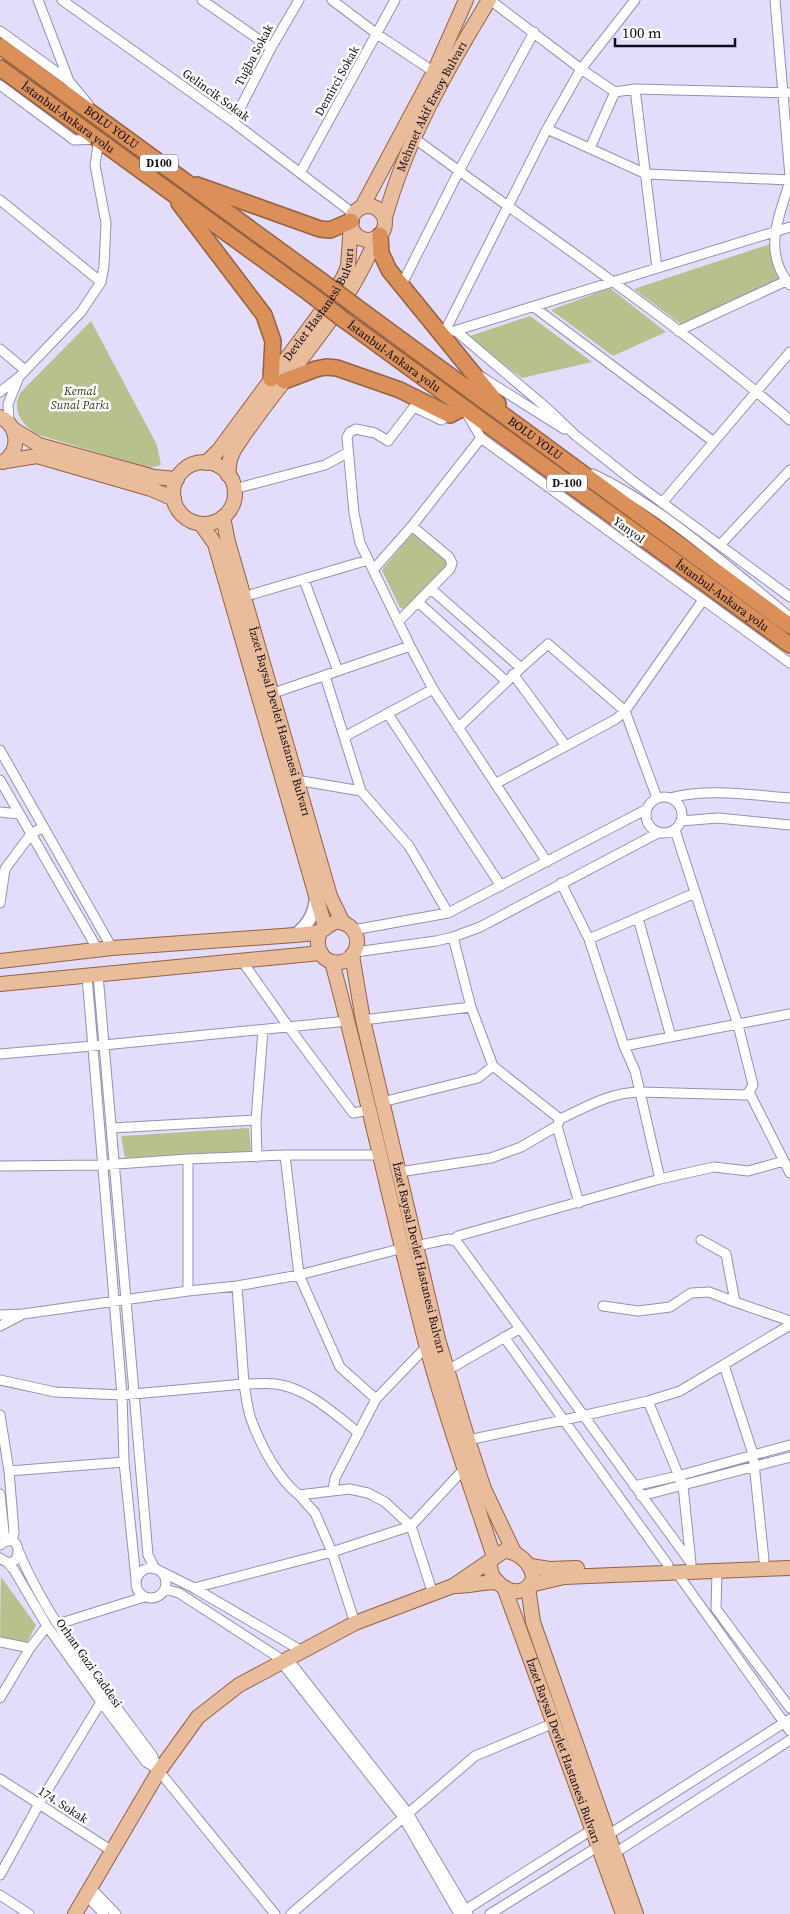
<svg xmlns="http://www.w3.org/2000/svg" width="790" height="1914" font-family="'Source Serif 4',serif">
<rect width="100%" height="100%" fill="#e4dcfb"/>
<path fill="#b7c18e" d="M770,244L779,279L681,324L634,289Z
M610,288L666,332L613,356L551,310Z
M530,316L592,362L522,378L470,339V336Z
M91,321L157,445L161,465L149,468L39,435C23,427 10,410 21,392Z
M417,534L446,560V569L406,609L400,608L382,570L411,535Z
M249,1128L251,1152L125,1158L121,1136Z
M1,1577L36,1625L27,1643L0,1637Z"/>
<g fill="none" stroke-linecap="round" stroke-linejoin="round">
<defs>
<path id="street" d="M38,0L69,81
M62,0L233,122L354,214
M202,0L271,48
M332,0L377,34L434,72
M490,0L581,69L615,92L635,89L790,93
M775,0L790,177
M0,31L69,81L88,104
M0,85L74,140L99,139L95,165L106,223L104,266L101,282L81,312L19,377L0,392
M635,89L657,268
M233,122L271,48L299,0
M547,129L646,174L790,180
M414,138C540,231 671,318 790,420
M590,148L615,92
M300,173L395,0
M0,200L101,282
M790,285C762,252 779,217 790,181
M401,286L459,171L534,32
M534,307L714,442
M445,331L547,129L581,69L635,0
M454,331L790,227
M456,331L549,410L575,435L633,481L790,597
M678,331L786,281
M0,349L25,370
M480,376L564,429
M466,412L481,438L790,663
M450,415L441,420L414,407L388,441L375,433L356,429L350,432L347,437L354,513L360,543L410,646L433,689L547,862
M9,423L8,404L19,377
M593,474C661,506 727,566 786,614
M234,489L325,465L347,453
M662,503L790,352
M720,545L790,470
M373,570L412,526L481,438
M304,580L338,671
M431,589L521,668L458,728
M243,597L368,560
M418,602L506,681
M398,622L450,569L452,563L449,557L412,526
M521,668L548,644L625,711L703,600
M325,676L361,791
M268,695L410,646
M388,714L501,886
M344,737L433,689
M566,746L616,719L625,711L657,798
M0,750L112,948
M0,780L98,950
M296,780L361,791L409,846L448,913
M495,784L566,746L513,674
M646 815a18 18 0 1 1 36 0a18 18 0 1 1-36 0Z
M670,798C709,788 750,795 790,798
M0,812L19,814
M681,821L718,818L790,825
M561,883L589,939L624,1046L635,1071L640,1092L746,1095L749,1092L753,1085L738,1025L675,830
M0,903L5,869L31,834L43,827
M638,918L671,1037
M353,930L448,913L647,809
M453,937L471,1007
M589,939L695,893
M355,952L436,941L453,937L480,927L658,833
M242,961L288,1026L353,1113L370,1110
M98,975L148,1555L155,1569
M87,976L122,1395L124,1462L136,1579
M363,1020L471,1007L493,1066L478,1078L382,1102
M624,1046L790,1014
M0,1054L104,1045L348,1021
M493,1066L560,1119C586,1107 611,1092 640,1092L660,1179
M749,1092L790,1173
M557,1126L579,1203
M112,1128L256,1120
M285,1155L299,1275L340,1367L376,1399
M257,1157L256,1120L263,1030
M0,1166L103,1165L188,1159L285,1155H380
M399,1172L491,1158L521,1147L557,1126L560,1119
M453,1240L458,1236L660,1179L714,1167L748,1171L784,1161
M701,1240L726,1254L735,1302L790,1321
M416,1246L449,1239L457,1242L691,1563
M237,1286L244,1384C255,1384 266,1383 276,1384C309,1389 333,1413 359,1433
M188,1291V1159
M603,1306L638,1311L670,1307L691,1293L709,1292L735,1302
M23,1314L188,1291L237,1286L299,1275L403,1248
M0,1315L23,1314L0,1326
M504,1337L668,1565
M724,1365L753,1454L764,1560
M448,1370L519,1329
M0,1380L55,1392L122,1395L244,1384C246,1395 247,1408 251,1419C260,1444 278,1479 299,1495L349,1489L368,1493L385,1502L411,1526L433,1594
M648,1401L683,1486L691,1563
M0,1415L9,1471L14,1532L12,1541
M468,1440L564,1420L648,1401L680,1391L790,1325
M9,1471L124,1462
M634,1486L678,1476L790,1445
M333,1490L335,1478L376,1399L427,1346
M0,1494L5,1541
M299,1495L315,1513L332,1552L355,1623
M641,1496L790,1457
M0,1545C24,1526 24,1577 0,1558
M19,1552C49,1624 106,1692 152,1755L159,1771L275,1914
M7,1562L14,1570L47,1626L101,1702L146,1762L159,1770
M136 1583a15 15 0 1 1 30 0a15 15 0 1 1-30 0Z
M160,1571L194,1588L302,1651
M717,1572L716,1609L790,1708
M677,1573L790,1731
M194,1588L332,1552L411,1526L464,1469
M165,1589L179,1593L284,1661
M58,1624L144,1597
M0,1642L30,1648
M288,1659L408,1813L468,1914
M281,1662L403,1817L459,1914L593,1829
M0,1698L30,1648L47,1626
M0,1779L112,1851
M608,1835L790,1719
M615,1853L790,1740
M0,1875L39,1804L101,1702
M91,1888L116,1914
M0,1895L29,1914
M87,1896L104,1914
M291,1914L475,1756L554,1723
M490,1914L599,1846"/>
<path id="secondary" d="M295,935C309,925 315,913 316,896"/>
<g id="primary">
<circle cx="368" cy="223" r="17"/>
<path d="M362,207L434,72L466,0"/>
<path id="s1" d="M385,218C406,141 447,69 489,0"/>
<path d="M0,417C19,426 21,451 3,462"/>
<path d="M13,429L39,445L154,477L177,479"/>
<path d="M6,461L37,456L151,489L174,499"/>
<circle cx="204" cy="493" r="31"/>
<path id="s2" d="M206,463L219,450L330,300L344,276L348,266L351,224"/>
<path d="M228,475L230,459L234,450C279,379 345,318 376,238"/>
<path id="s3" d="M223,517L228,542L330,896L343,923"/>
<path d="M201,524L215,544L325,927"/>
<path id="s4" d="M352,955L363,1020L438,1339L468,1440L484,1489L514,1552"/>
<path d="M0,961L112,948L295,935C303,934 311,934 318,932C329,929 333,915 349,926C366,939 354,966 333,962C319,959 315,944 320,932"/>
<path d="M332,962C366,1088 393,1217 426,1344C445,1416 471,1486 494,1557"/>
<path d="M0,984L321,953"/>
<path d="M504,1551C518,1551 533,1565 533,1579C522,1606 484,1583 491,1560Z"/>
<path d="M491,1560L453,1586C469,1586 483,1582 498,1582"/>
<path d="M531,1566L549,1569L577,1568"/>
<path d="M530,1585L564,1577L790,1568"/>
<path id="s5" d="M504,1587L623,1914"/>
<path d="M528,1587L533,1622L636,1914"/>
<path d="M75,1914L159,1771L198,1717L239,1685L355,1623L453,1586"/>
</g>
<g id="highway">
<path id="s6" d="M0,46L319,279"/>
<path id="s7" d="M0,68L309,293"/>
<path d="M197,185L320,229L330,230L351,221"/>
<path d="M179,203L264,315L273,341L271,379"/>
<path d="M380,235L381,253L389,270L498,404"/>
<path id="s8" d="M354,305L790,626"/>
<path id="s9" d="M344,320L790,645"/>
<path d="M284,381L316,369L326,367L337,368L400,390L450,415L463,408"/>
</g>
</defs>
<use href="#street" stroke="#988fb3" stroke-width="11"/>
<use href="#secondary" stroke="#988fb3" stroke-width="15"/>
<use href="#primary" stroke="#936242" stroke-width="16"/>
<use href="#highway" stroke="#936242" stroke-width="18"/>
<use href="#street" stroke="#fff" stroke-width="9"/>
<use href="#secondary" stroke="#fff" stroke-width="12"/>
<use href="#primary" stroke="#e9bc9b" stroke-width="14"/>
<use href="#highway" stroke="#da9058" stroke-width="15"/>
<defs>
<path id="highway-bridge" d="M319,279L354,305
M309,293L344,320"/>
</defs>
<use href="#highway-bridge" stroke="#936242" stroke-width="18" stroke-linecap="butt"/>
<use href="#highway-bridge" stroke="#da9058" stroke-width="15"/>
</g>
<g text-anchor="middle" stroke-width="5" stroke-linejoin="round" paint-order="stroke">
<g fill="#fff" stroke="#58555e" stroke-width="1">
<rect x="140" y="154.5" width="38" height="17" rx="4"/>
<rect x="547" y="474.5" width="40" height="17" rx="4"/>
</g>
<g font-size="11" font-weight="bold" fill="#100c19">
<text x="159" y="167">D100</text>
<text x="567" y="487">D-100</text>
</g>
<g font-size="12" fill="#100c19" stroke="#fff">
<text transform="translate(254 55) rotate(-62)" y="4">Tuğba Sokak</text>
<text transform="translate(337 81) rotate(-61)" y="4">Demirci Sokak</text>
<text transform="translate(216 95) rotate(36)" y="4">Gelincik Sokak</text>
<text dy="4" stroke="none"><textPath href="#s1" startOffset="121">Mehmet Akif Ersoy Bulvarı</textPath></text>
<text dy="4" stroke="none"><textPath href="#s7" startOffset="84">İstanbul-Ankara yolu</textPath></text>
<text dy="4" stroke="none"><textPath href="#s6" startOffset="138">BOLU YOLU</textPath></text>
<text dy="4" stroke="none"><textPath href="#s2" startOffset="196">Devlet Hastanesi Bulvarı</textPath></text>
<text dy="4" stroke="none"><textPath href="#s9" startOffset="62">İstanbul-Ankara yolu</textPath></text>
<text dy="4" stroke="none"><textPath href="#s8" startOffset="225">BOLU YOLU</textPath></text>
<text transform="translate(629 530) rotate(36)" y="4">Yanyol</text>
<text dy="4" stroke="none"><textPath href="#s9" startOffset="468">İstanbul-Ankara yolu</textPath></text>
<text dy="4" stroke="none"><textPath href="#s3" startOffset="212">İzzet Baysal Devlet Hastanesi Bulvarı</textPath></text>
<text dy="4" stroke="none"><textPath href="#s4" startOffset="310">İzzet Baysal Devlet Hastanesi Bulvarı</textPath></text>
<text transform="translate(89 1663) rotate(55)" y="4">Orhan Gazi Caddesi</text>
<text dy="4" stroke="none"><textPath href="#s5" startOffset="174">İzzet Baysal Devlet Hastanesi Bulvarı</textPath></text>
<text transform="translate(63 1805) rotate(33)" y="4">174. Sokak</text>
</g>
<g font-size="12" font-style="italic" fill="#323813" stroke="#fff">
<text x="80" y="395">Kemal<tspan x="80" dy="14">Sunal Parkı</tspan></text>
</g>
</g>
<path d="M615 38v8h120v-8" fill="none" stroke="#100c19" stroke-width="2.5"/>
<text x="622" y="38" font-size="15" fill="#100c19" stroke="#ffffff" stroke-width="4" paint-order="stroke">100 m</text>
</svg>
